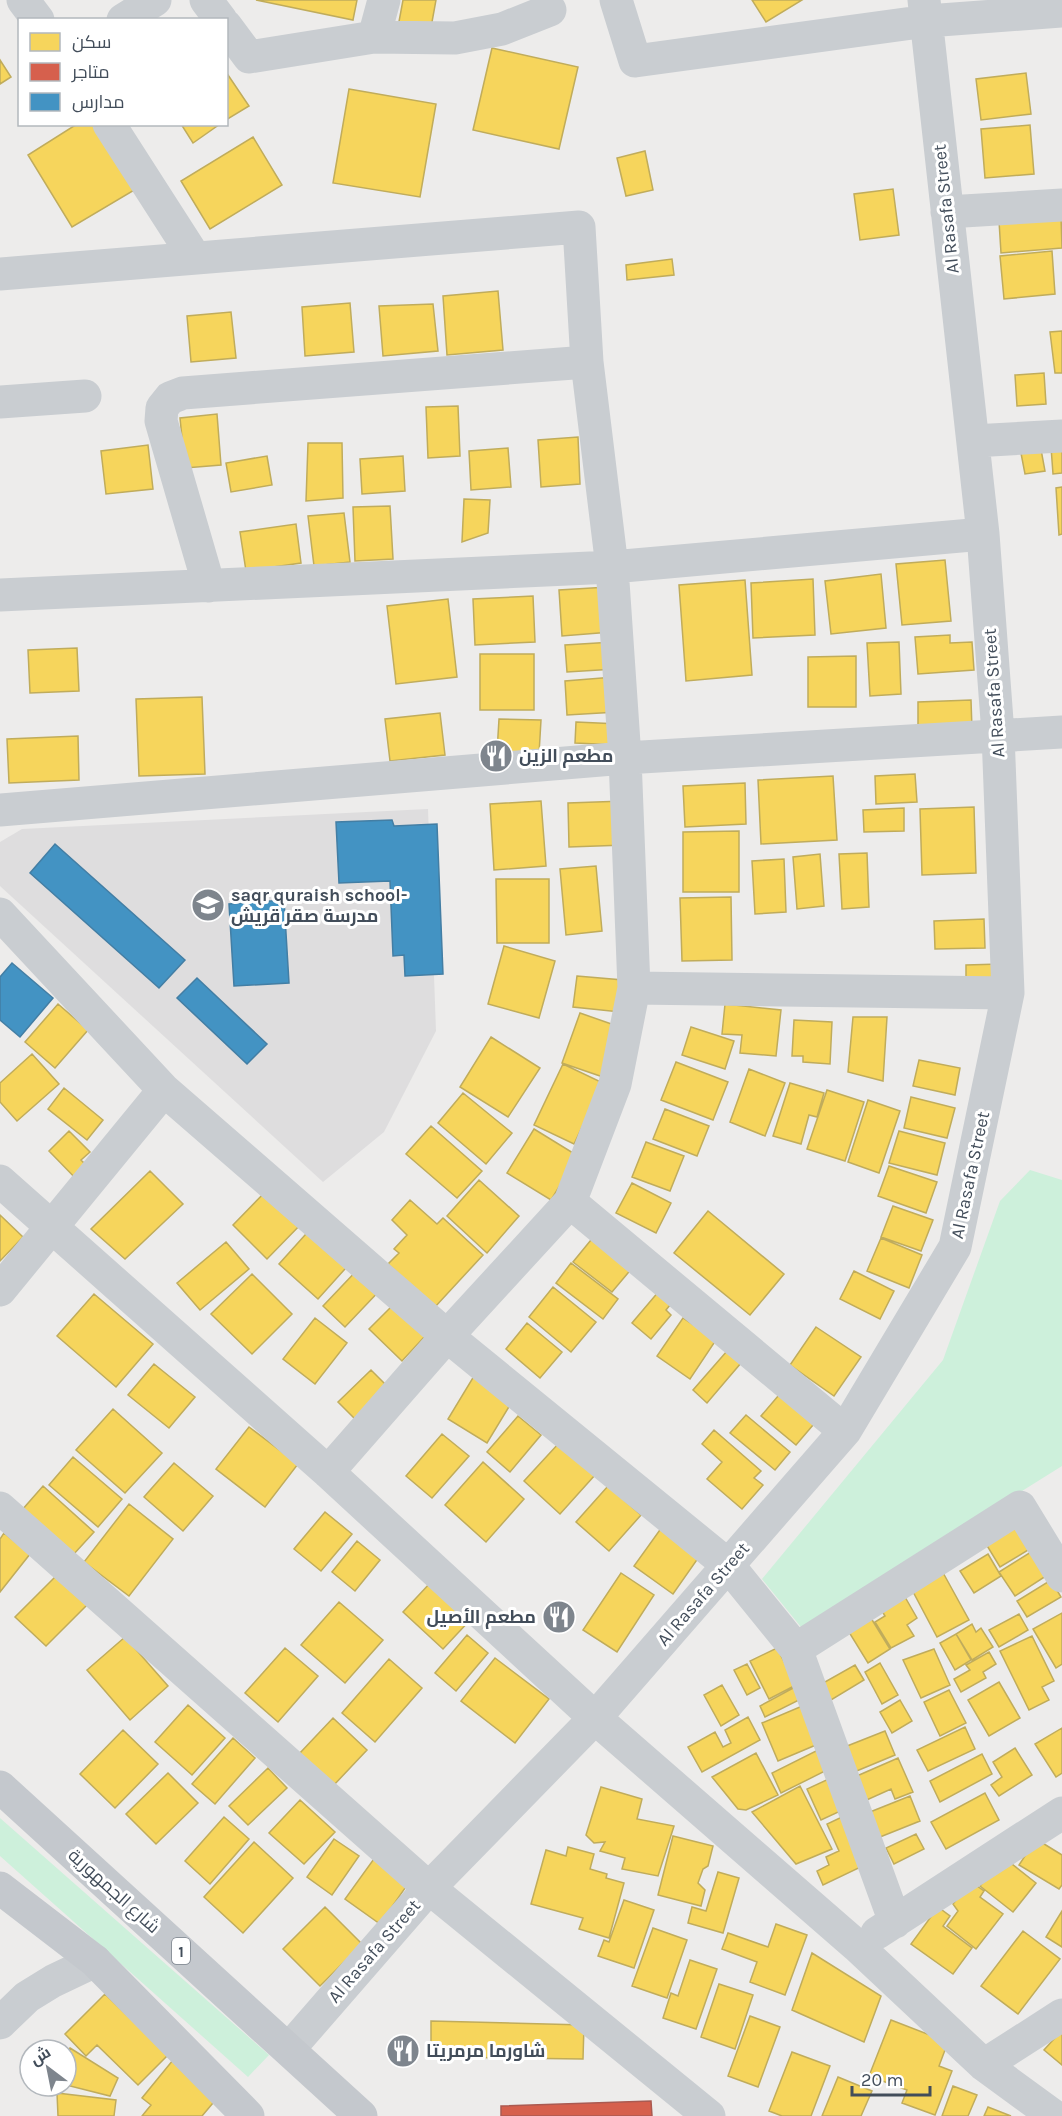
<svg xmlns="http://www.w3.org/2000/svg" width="1062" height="2116" font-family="Karla,Cairo,sans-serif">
<rect width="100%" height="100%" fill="#edeceb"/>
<path fill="#deddde" d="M428,809L436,1031L384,1132L323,1182L0,886V842L22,829Z"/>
<path fill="#cdf0db" d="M1030,1170L1062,1180V1466L937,1544L805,1632L762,1579L943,1360L1000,1201Z
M0,1818L269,2055L248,2077L0,1856Z"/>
<path fill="#f6d55c" stroke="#c0ac5b" stroke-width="1.5" d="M256,0H357L353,20Z
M403,0H436L430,33L398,27Z
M752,0H802L766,22Z
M492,48L578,67L559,149L473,130Z
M0,60L11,77L0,84Z
M226,72L249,106L226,120Z
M1026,73L1031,114L981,120L976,79Z
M349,89L436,104L420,197L333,183Z
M77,124H96L136,189L72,227L28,155Z
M181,124H220L193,143Z
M1030,125L1034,174L985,178L981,129Z
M253,137L282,185L210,229L181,181Z
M645,151L653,190L626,196L617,158Z
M893,189L899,235L860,240L854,194Z
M1061,216L1062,248L1001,253L999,221Z
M1052,251L1055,294L1004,299L1000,256Z
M672,259L674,275L627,280L626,265Z
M498,291L503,350L447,355L443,296Z
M350,303L354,352L305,356L302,307Z
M433,304L438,351L383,356L379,306Z
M231,312L236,358L191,362L187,316Z
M1062,331V373H1055L1050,332Z
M1044,373L1046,404L1017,406L1015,375Z
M458,406L460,456L428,458L426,407Z
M217,414L221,465L185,468L180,418Z
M578,437L580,484L541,487L538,440Z
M308,443H342L343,498L306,501Z
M1040,444L1045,471L1025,474L1020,448Z
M148,445L153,489L106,494L101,451Z
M1062,446V473L1053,474L1051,447Z
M508,448L511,487L471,490L469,451Z
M267,456L272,485L231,492L226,463Z
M403,456L405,491L362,494L360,459Z
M1062,487V534L1059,535L1056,488Z
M464,499L490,500L488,533L462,542Z
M390,506L393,559L355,561L353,507Z
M344,513L350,562L314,566L308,516Z
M296,524L301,563L246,571L240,532Z
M945,560L951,621L902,625L896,564Z
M881,574L886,628L831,634L825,581Z
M813,579L815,635L753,638L751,583Z
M745,580L752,675L686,681L679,585Z
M608,587L611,632L562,636L559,590Z
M533,596L535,642L475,645L473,599Z
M448,599L457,677L396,684L387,606Z
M950,635V643L972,642L974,670L918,674L915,637Z
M613,642L615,669L567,672L565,645Z
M899,642L901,694L870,696L867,643Z
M77,648L79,691L30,693L28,650Z
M480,654H534V710H480Z
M856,656V707H808V657Z
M614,677L617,712L567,715L565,681Z
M202,697L205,774L139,776L136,699Z
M971,700L972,729L918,731V702Z
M440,713L445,755L390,761L385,719Z
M499,719L541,720L539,754L497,752Z
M576,722L619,724L618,745L575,743Z
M78,736L79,780L9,783L7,739Z
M915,774L917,802L876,804L875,776Z
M833,776L837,840L761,844L758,780Z
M745,783L746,824L685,827L683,786Z
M541,801L546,866L494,870L490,804Z
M624,801L625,845L569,847L568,803Z
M974,807L976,873L922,875L920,809Z
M904,808V831L864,832L863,810Z
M739,831V892H683V832Z
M867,853L869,907L842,909L839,854Z
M820,854L824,906L797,909L793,857Z
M784,859L786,912L755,914L752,861Z
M596,866L602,931L566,935L560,869Z
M496,879H549V943H497Z
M731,897L732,960L682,961L680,898Z
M984,919L985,948L935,949L934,921Z
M504,946L555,961L539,1018L488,1004Z
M1000,964V986H966V965Z
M577,976L623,980L620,1012L573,1007Z
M58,1004L88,1030L55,1068L25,1042Z
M725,1004L781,1010L776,1056L740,1053L742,1035L722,1034Z
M580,1013L620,1027L603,1077L562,1063Z
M853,1017H887L883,1081L848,1072Z
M794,1020L832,1022L830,1064L803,1062V1056H792Z
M691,1027L734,1041L725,1069L682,1055Z
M491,1037L540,1068L508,1117L460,1087Z
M32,1054L59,1084L17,1121L0,1102V1083Z
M919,1060L960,1068L955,1095L913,1086Z
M676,1062L728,1082L713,1120L661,1100Z
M563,1064L603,1083L574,1144L534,1125Z
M749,1069L785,1083L765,1136L730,1122Z
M790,1083L824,1093L817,1117L809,1115L801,1144L773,1136Z
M64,1088L103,1120L87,1140L48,1109Z
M827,1090L864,1102L845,1161L807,1149Z
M463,1093L512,1133L486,1164L438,1123Z
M911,1097L955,1108L947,1138L904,1128Z
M868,1100L900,1111L879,1173L848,1162Z
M665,1109L709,1126L697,1156L653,1139Z
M431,1126L482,1171L457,1198L406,1154Z
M534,1129L578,1156L551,1200L507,1173Z
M69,1131L90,1152L81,1160L95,1174L83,1186L49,1151Z
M899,1131L945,1143L937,1175L889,1163Z
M646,1142L684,1156L670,1191L632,1177Z
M889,1166L937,1182L926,1213L878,1196Z
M150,1171L183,1204L125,1259L91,1229Z
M479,1180L519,1216L487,1253L447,1216Z
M632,1183L671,1203L656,1233L616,1213Z
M270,1187L304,1221L267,1259L233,1225Z
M410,1200L437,1224L443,1218L483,1255L435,1307L388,1264L399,1253L394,1249L407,1235L392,1220Z
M893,1206L933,1220L921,1251L881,1237Z
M708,1211L784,1274L750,1315L674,1253Z
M0,1215L23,1237L0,1261Z
M314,1225L353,1260L318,1299L279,1264Z
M595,1235L633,1267L612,1292L573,1262Z
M881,1238L922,1255L909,1288L867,1271Z
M226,1242L249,1269L200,1310L177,1283Z
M571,1263L618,1299L603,1319L556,1283Z
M361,1266L383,1287L345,1327L323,1306Z
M854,1271L894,1291L880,1319L840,1299Z
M252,1274L292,1314L252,1354L211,1314Z
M665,1284L678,1295L666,1310L671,1315L651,1339L632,1323Z
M553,1287L596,1322L571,1352L529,1317Z
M94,1294L153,1344L116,1387L57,1336Z
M394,1304L426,1335L402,1361L369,1329Z
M315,1318L347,1343L315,1384L283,1359Z
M683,1318L716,1340L690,1379L657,1356Z
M527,1323L562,1352L540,1378L506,1349Z
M816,1327L861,1357L834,1396L790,1365Z
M727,1351L741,1363L707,1403L693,1390Z
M154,1364L195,1397L169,1428L128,1395Z
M371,1370L392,1391L359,1423L338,1402Z
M474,1376L513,1400L487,1443L448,1419Z
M784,1389L819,1418L796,1445L761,1416Z
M113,1409L162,1453L125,1493L76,1450Z
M746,1415L790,1452L775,1470L730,1433Z
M518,1416L541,1435L510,1472L487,1452Z
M249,1427L298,1464L265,1507L216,1469Z
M714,1430L761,1471L754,1478L763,1485L742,1509L707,1479L722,1462L702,1444Z
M442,1434L469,1456L432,1498L406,1476Z
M559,1443L595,1475L560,1514L524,1481Z
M73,1457L122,1499L98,1527L49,1485Z
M483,1462L524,1499L486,1542L445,1505Z
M174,1463L213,1496L183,1531L144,1497Z
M43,1486L94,1532L73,1555L22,1510Z
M608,1486L641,1515L609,1551L576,1522Z
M129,1504L173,1539L129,1596L84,1562Z
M325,1512L352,1534L321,1571L294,1549Z
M1019,1524L1033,1547L1000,1567L986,1544Z
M662,1527L701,1554L673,1594L634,1566Z
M4,1533L30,1554L0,1592V1539Z
M357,1541L380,1560L355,1591L332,1572Z
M1031,1552L1046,1576L1015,1596L999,1572Z
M988,1554L1001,1576L974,1593L960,1571Z
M941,1569L969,1620L937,1637L910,1586Z
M621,1573L654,1595L617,1652L583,1630Z
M58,1574L88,1604L46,1646L15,1617Z
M1051,1580L1061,1597L1027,1617L1017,1601Z
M431,1582L471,1619L443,1649L403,1612Z
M901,1590L917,1618L907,1625L914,1636L891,1648L875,1622L885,1616L878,1604Z
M339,1602L383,1640L345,1683L301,1645Z
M866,1610L890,1649L868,1663L844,1624Z
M1062,1613V1664L1056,1668L1033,1629Z
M1019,1614L1028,1630L999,1647L989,1630Z
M972,1624L976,1632L981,1628L993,1647L972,1660L956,1634Z
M956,1634L971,1660L955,1670L940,1643Z
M467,1635L488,1653L456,1691L435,1673Z
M1032,1636L1054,1681L1042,1687L1049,1700L1029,1710L1000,1651Z
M125,1637L168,1686L130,1720L87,1670Z
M285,1648L318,1676L278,1722L245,1693Z
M777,1648L796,1685L769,1699L750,1661Z
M934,1649L950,1685L921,1698L903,1660Z
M989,1652L996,1664L983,1672L986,1678L961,1692L954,1679L970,1670L966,1665Z
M495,1658L549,1699L515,1743L461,1701Z
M389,1659L422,1688L375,1742L342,1713Z
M880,1663L898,1695L882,1704L865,1672Z
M747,1664L760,1688L747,1695L734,1670Z
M855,1665L864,1680L826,1703L816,1687Z
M999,1682L1020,1718L989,1736L968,1700Z
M722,1685L739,1715L721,1726L704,1695Z
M795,1687L801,1699L765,1717L760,1706Z
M949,1690L966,1723L940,1736L924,1702Z
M900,1700L912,1721L892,1733L880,1712Z
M807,1704L823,1742L778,1761L762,1723Z
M188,1705L225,1738L192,1775L155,1742Z
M748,1717L760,1740L702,1772L688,1747L715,1732L723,1747L731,1743L725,1730Z
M333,1718L367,1750L333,1786L299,1754Z
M965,1727L975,1749L928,1771L917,1750Z
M1062,1728V1773L1056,1777L1035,1744Z
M123,1730L158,1764L115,1808L80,1774Z
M885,1731L895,1755L847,1775L837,1750Z
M233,1738L255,1758L215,1804L192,1784Z
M824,1747L833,1767L781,1793L772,1773Z
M1015,1748L1032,1775L999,1796L991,1785L1002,1777L993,1762Z
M756,1753L778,1795L746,1810L738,1809L712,1777Z
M982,1754L992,1774L940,1802L930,1781Z
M898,1758L913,1792L895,1799L891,1789L860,1803L850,1779Z
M268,1768L287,1788L248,1825L229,1806Z
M168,1773L198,1803L156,1844L126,1814Z
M833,1777L847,1808L821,1820L807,1789Z
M800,1786L832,1849L796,1864L752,1812Z
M601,1787L642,1799L637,1819L674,1826L658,1876L622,1869L625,1858L600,1851L605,1842L594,1843L586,1835Z
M985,1793L999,1820L946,1849L931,1822Z
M910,1796L920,1821L875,1839L865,1814Z
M300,1800L335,1832L304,1864L269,1833Z
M844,1816L867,1864L823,1885L817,1871L829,1865L826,1857L839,1851L827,1824Z
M224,1817L249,1839L210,1884L185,1861Z
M916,1834L924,1849L894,1864L886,1848Z
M673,1836L713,1846L708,1866L703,1869L698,1883L705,1890L701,1906L658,1895Z
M334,1839L359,1856L332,1895L307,1877Z
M1036,1839L1062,1855V1885L1059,1889L1019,1865Z
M254,1842L293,1878L243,1933L204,1897Z
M568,1847L594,1854L590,1869L607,1874L606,1878L624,1883L609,1938L579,1929L583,1918L531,1904L546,1850L566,1856Z
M376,1856L410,1881L380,1924L345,1899Z
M1003,1857L1036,1883L1013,1912L980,1886Z
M718,1872L739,1878L723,1933L688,1923L692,1907L706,1911Z
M970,1881L984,1891L980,1897L1003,1914L976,1949L947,1926L958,1911L953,1904Z
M624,1900L654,1910L634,1968L598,1956L604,1940L609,1942Z
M325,1907L362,1944L320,1986L283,1949Z
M938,1907L950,1916L943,1926L972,1948L953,1974L911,1944Z
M1062,1911V1947L1046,1937Z
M776,1924L807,1935L785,1995L750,1982L757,1962L722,1949L728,1933L768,1947Z
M653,1928L687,1940L667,1998L632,1986Z
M1023,1931L1060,1959L1018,2014L981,1986Z
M812,1953L881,1996L864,2042L792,2010Z
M690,1960L717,1969L696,2029L663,2018L671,1993L678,1996Z
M719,1984L753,1995L735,2049L701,2037Z
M105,1994L168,2055L138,2085L97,2045L86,2056L65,2034Z
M750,2016L780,2027L758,2087L728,2076Z
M891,2020L948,2042L939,2066L952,2071L935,2115L902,2103L907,2090L869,2076Z
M431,2021L584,2025L583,2059L431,2057Z
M1062,2030V2065L1044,2050Z
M70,2048L118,2078L110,2096L66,2085V2056Z
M792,2052L830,2066L811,2116H782L769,2111Z
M173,2060L218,2097L202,2116H142L151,2105L142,2098Z
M838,2077L872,2091L861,2116H822Z
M953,2086L977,2095L968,2116H942Z
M57,2093L116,2100L114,2116H58Z
M988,2107L1011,2116H984Z"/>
<path fill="#d6604d" stroke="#aa5a51" stroke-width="1.5" d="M651,2101L652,2116H501V2106Z"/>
<path fill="#4393c3" stroke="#437ea4" stroke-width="1.5" d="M392,820L394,826L437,824L443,974L405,976L404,955L393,956L390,881L339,883L336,822Z
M55,844L185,960L159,988L30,873Z
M284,900L289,983L234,986L229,904Z
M12,963L53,998L20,1037L0,1020V977Z
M197,978L267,1044L247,1064L177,998Z"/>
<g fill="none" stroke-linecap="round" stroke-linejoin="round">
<path stroke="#c9cdd1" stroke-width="33" d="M23,0L38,20
M206,0L221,20
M616,0L635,61L927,21L1062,11
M123,20L155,0
M226,26L249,57L374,37L384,0
M374,37L455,38L502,29L550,10
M109,124L195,258
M947,212L1062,205
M0,274L579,227L587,362L612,567L625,758L634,988L615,1084L570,1202L447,1336L328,1472
M0,402L85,396
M973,441L1062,436
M209,586L161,421L162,408L170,398L183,393L587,362
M0,595L612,567L983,534
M0,810L625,758L1062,732
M0,914L164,1090L447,1336L728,1565L796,1649L895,1922
M634,988L1008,993
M0,1181L328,1472L595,1718L857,1946L984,2065L1054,2116
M570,1202L845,1431
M0,1290L164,1090
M0,1508L429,1888L709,2116
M796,1649L1020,1507L1062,1576
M877,1933L1062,1813
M0,2023L27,1997L53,1981L95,1961
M289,2049L429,1888L595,1718L845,1431L955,1247L1008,993L998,734L983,534L924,0
M984,2065L1062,2015"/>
<path stroke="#c4c8cd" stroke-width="33" d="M0,1787L361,2116
M0,1888L95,1961L248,2116"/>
</g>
<defs>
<symbol id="restaurant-disc" viewBox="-11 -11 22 22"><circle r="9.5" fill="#7e858d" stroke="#fff"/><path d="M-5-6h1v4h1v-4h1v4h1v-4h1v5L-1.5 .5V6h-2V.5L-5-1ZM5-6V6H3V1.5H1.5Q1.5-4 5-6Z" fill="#fff"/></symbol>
<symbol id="school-disc" viewBox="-11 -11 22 22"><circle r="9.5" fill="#7e858d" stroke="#fff"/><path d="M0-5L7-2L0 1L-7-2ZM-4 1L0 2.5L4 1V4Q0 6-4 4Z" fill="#fff"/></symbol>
</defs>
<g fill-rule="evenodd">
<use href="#restaurant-disc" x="477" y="737" width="38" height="38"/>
<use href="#school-disc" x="189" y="886" width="38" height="38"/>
<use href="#restaurant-disc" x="540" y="1598" width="38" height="38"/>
<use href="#restaurant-disc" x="384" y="2032" width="38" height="38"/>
</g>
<g text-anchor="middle" stroke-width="6" stroke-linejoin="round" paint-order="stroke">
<rect fill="#fff" stroke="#7b828c" stroke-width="1.5" x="172" y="1938" width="18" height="26" rx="4.5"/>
<g font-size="16" font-weight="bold" fill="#424d5a">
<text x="181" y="1957">1</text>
</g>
<g font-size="18" fill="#424d5a" stroke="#fff">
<text transform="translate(946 209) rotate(-96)" y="6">Al Rasafa Street</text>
<text transform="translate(994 693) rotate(-94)" y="6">Al Rasafa Street</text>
<text transform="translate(970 1175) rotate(-78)" y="6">Al Rasafa Street</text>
<text transform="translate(703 1594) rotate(-49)" y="6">Al Rasafa Street</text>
<text transform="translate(114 1891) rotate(42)" y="6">شارع الجمهورية</text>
<text transform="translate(374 1951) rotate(-49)" y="6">Al Rasafa Street</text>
</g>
<g font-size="18" font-weight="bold" fill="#424d5a" stroke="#fff" text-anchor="start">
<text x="519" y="762">مطعم الزين</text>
<text x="231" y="901">saqr quraish school-<tspan x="231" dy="21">مدرسة صقر قريش</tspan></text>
<text x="536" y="1623" text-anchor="end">مطعم الأصيل</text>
<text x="426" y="2057">شاورما مرمريتا</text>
</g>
</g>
<rect x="18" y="18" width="210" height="108" fill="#ffffff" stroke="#b3b8bd" stroke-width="1.5"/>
<rect x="30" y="33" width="30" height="18" fill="#f6d55c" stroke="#b3b8bd" stroke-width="1.5"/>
<text x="72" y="48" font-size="18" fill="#424d5a">سكن</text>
<rect x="30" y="63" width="30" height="18" fill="#d6604d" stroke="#b3b8bd" stroke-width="1.5"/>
<text x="72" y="78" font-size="18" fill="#424d5a">متاجر</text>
<rect x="30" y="93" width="30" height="18" fill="#4393c3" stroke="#b3b8bd" stroke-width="1.5"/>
<text x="72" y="108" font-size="18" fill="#424d5a">مدارس</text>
<g transform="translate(48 2068) rotate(328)"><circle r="28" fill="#ffffff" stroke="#b3b8bd" stroke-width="1.5"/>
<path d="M0-4.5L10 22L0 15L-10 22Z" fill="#7e858d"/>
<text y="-9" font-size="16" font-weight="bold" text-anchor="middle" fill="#424d5a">ش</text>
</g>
<path d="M852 2086v9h78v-9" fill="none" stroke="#424d5a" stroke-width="3"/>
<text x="861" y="2086" font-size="18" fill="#424d5a" stroke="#ffffff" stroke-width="4.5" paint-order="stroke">20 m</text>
</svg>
